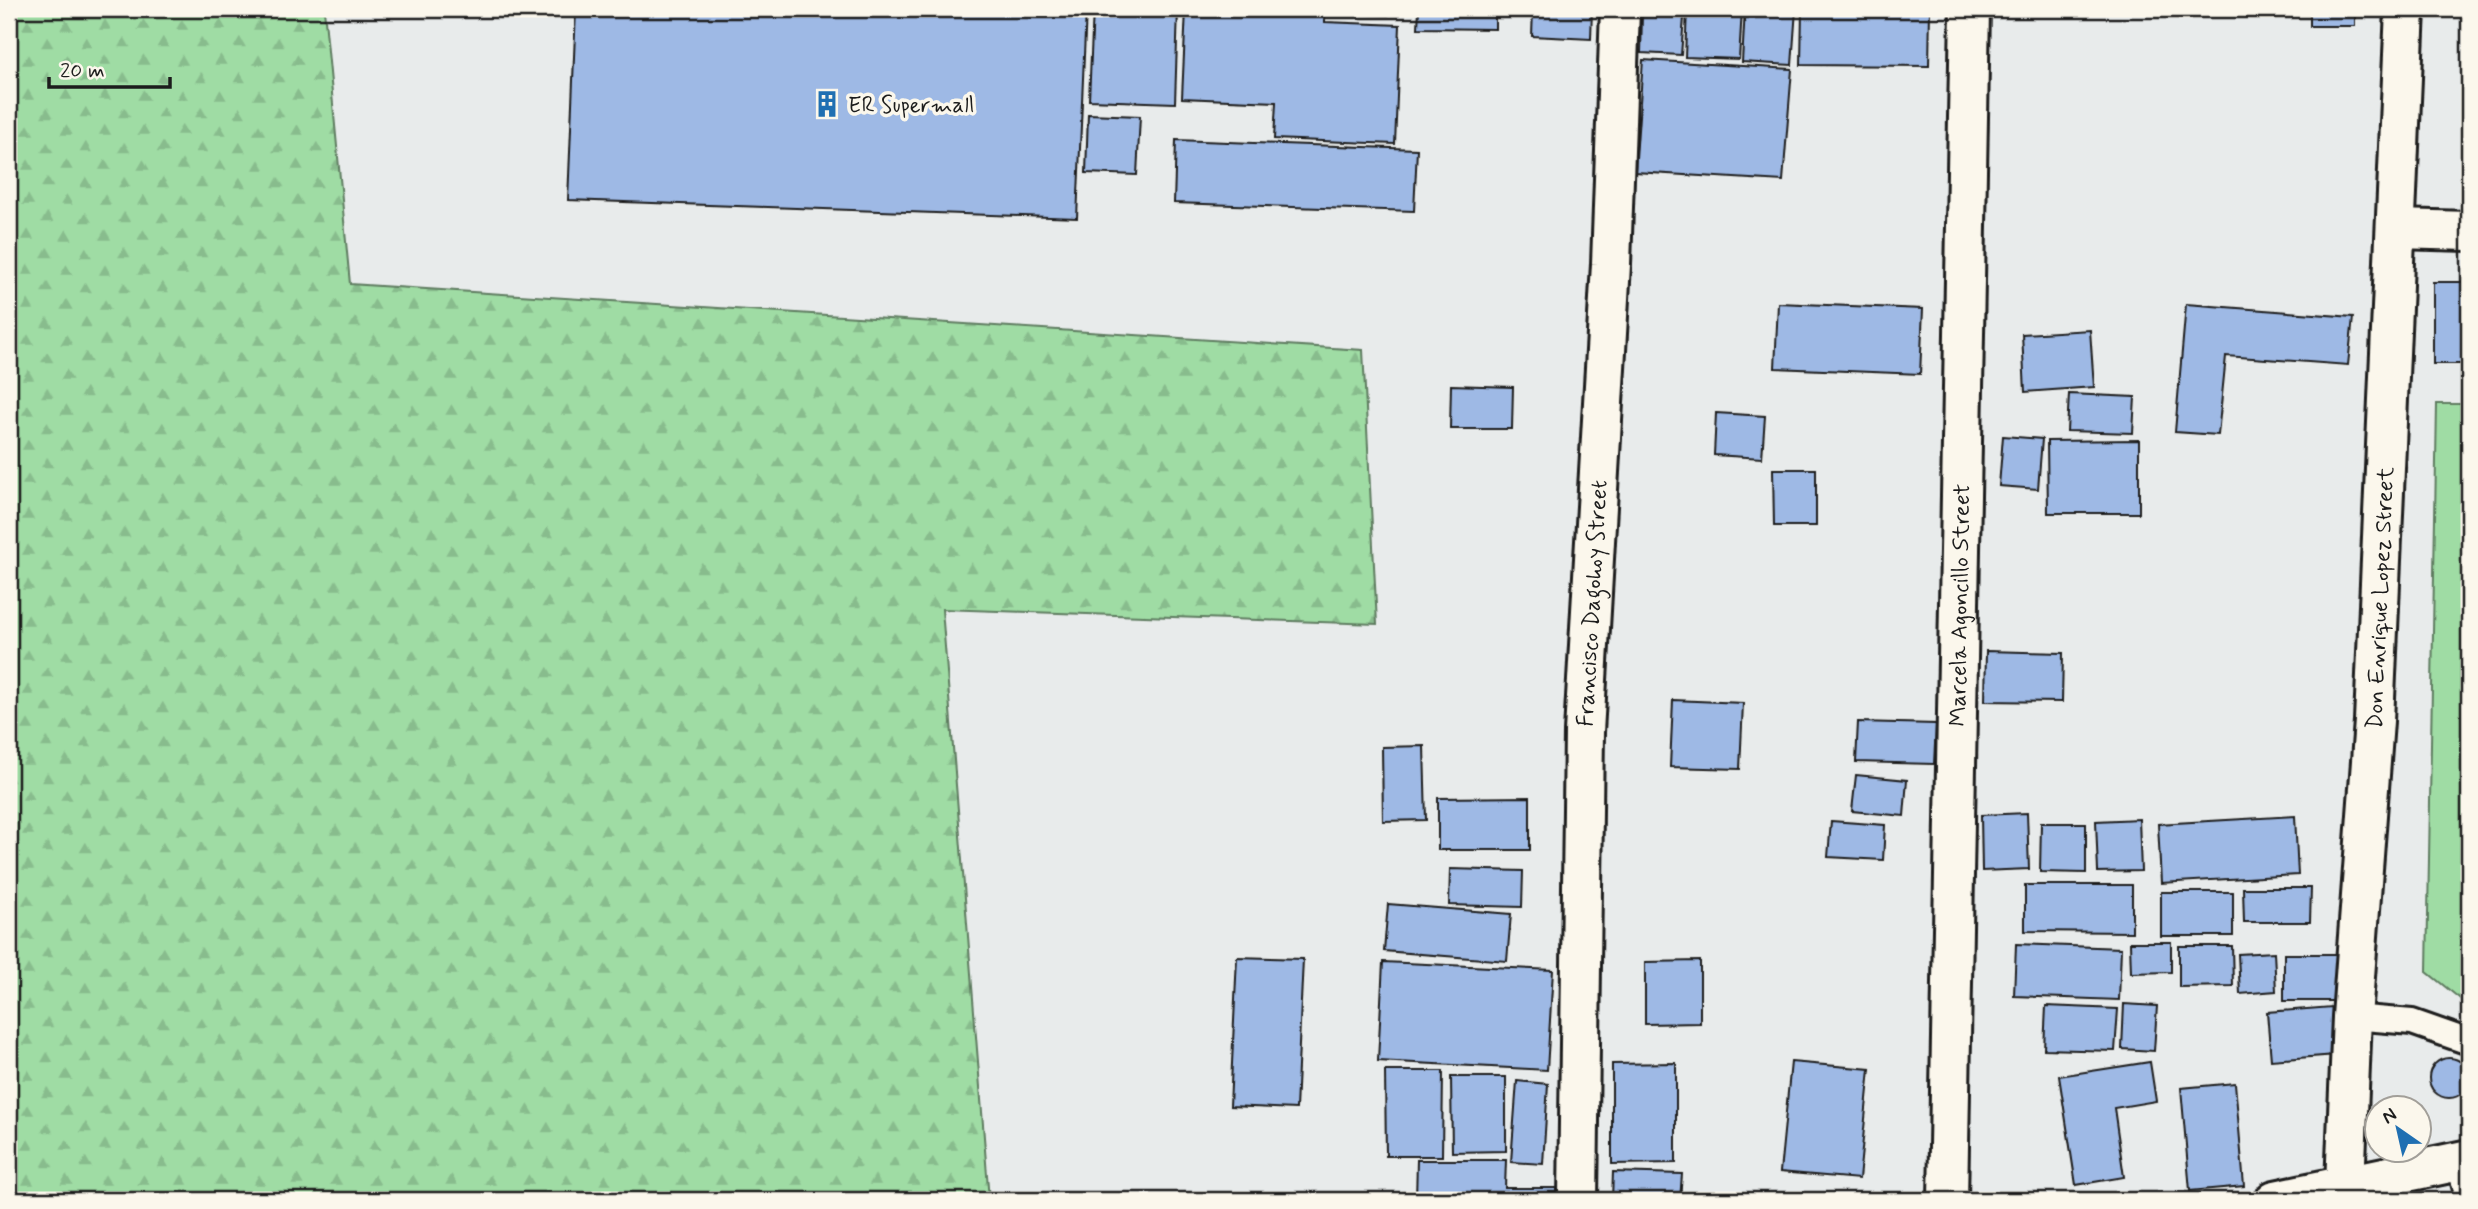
<svg xmlns="http://www.w3.org/2000/svg" width="2478" height="1209" font-family="Mynerve,sans-serif">
<defs>
<pattern id="forest-firs" width="22" height="20" patternUnits="userSpaceOnUse" patternTransform="scale(1.75)"><rect width="22" height="20" fill="#9fdca4"/><path d="M5 1l3.5 6h-7zM16 11l3.5 6h-7z" fill="#88bc8d"/></pattern>
</defs>
<rect width="100%" height="100%" fill="#e8ebeb"/>
<filter id="ink" filterUnits="userSpaceOnUse"><feTurbulence type="fractalNoise" baseFrequency=".0143" numOctaves="2"/><feDisplacementMap in="SourceGraphic" scale="14" xChannelSelector="R" yChannelSelector="G"/><feConvolveMatrix kernelMatrix="1 2 1 2 8 2 1 2 1" color-interpolation-filters="sRGB"/></filter>
<g filter="url(#ink)">
<path fill="#9fdca4" stroke="#5e7c60" stroke-width="2" d="M2437,404H2469V1006L2427,972Z"/>
<path fill="url(#forest-firs)" stroke="#5e7c60" stroke-width="2" d="M9,9H324L350,284L1363,350L1377,624L942,609L989,1200H9Z"/>
<path fill="#9eb9e5" stroke="#1c1c1c" stroke-width="2" d="M576,9H1086L1077,218L568,200Z
M1093,9H1178L1175,103L1089,100Z
M1186,9H1325V22L1400,25L1395,144L1274,139L1276,102L1182,98Z
M1330,9H1388V15L1330,13Z
M1419,9H1495V29L1418,28Z
M1533,9H1592L1591,39L1532,36Z
M1687,9H1742L1739,59L1685,57Z
M1745,9H1796L1792,65L1742,62Z
M1802,9H1930L1929,66L1801,65Z
M2310,9H2355V26H2310Z
M1642,15L1684,17L1681,55L1641,53Z
M1643,60L1792,69L1783,181L1635,172Z
M1088,114L1140,116L1137,175L1086,173Z
M1176,140L1417,149L1414,211L1174,203Z
M2433,282H2469V364H2433Z
M1778,303L1923,309L1920,374L1775,368Z
M2186,304L2353,317L2348,365L2226,356L2218,435L2175,432Z
M2090,330L2094,387L2025,392L2022,334Z
M1451,385L1513,387L1512,429H1450Z
M2069,394L2135,397L2133,433L2067,431Z
M1716,413L1765,416L1762,458L1714,455Z
M2003,436L2042,439L2038,489L1999,486Z
M2139,440V513H2048L2047,441Z
M1773,469H1816V526H1774Z
M1986,651L2063,653L2062,702L1985,701Z
M1673,700L1743,703L1740,769L1670,767Z
M1858,722L1936,724L1934,764L1856,762Z
M1424,746L1426,820L1383,821L1382,747Z
M1856,775L1907,780L1904,816L1852,811Z
M1530,797V850H1438V798Z
M2027,813L2029,869L1982,871L1981,815Z
M2295,816L2298,875L2161,883L2158,824Z
M2139,819L2141,871L2098,872L2096,821Z
M1831,821L1885,825L1883,860L1828,857Z
M2041,823H2086V873L2040,872Z
M1450,869L1523,871L1522,907L1449,905Z
M2025,885H2132V932L2025,931Z
M2243,888H2311L2310,922H2244Z
M2161,892H2233V936H2161Z
M1388,904L1511,914L1507,961L1384,951Z
M2130,942H2171V972L2131,973Z
M2016,944L2121,948L2119,1000L2014,996Z
M2179,946H2232L2233,986L2179,987Z
M2274,952L2276,991L2240,994L2238,954Z
M2284,954H2337L2336,1001H2284Z
M1237,957L1303,959L1296,1109L1230,1106Z
M1700,961V1023L1645,1024V962Z
M1383,962L1553,970L1547,1070L1378,1061Z
M2124,1004L2157,1006L2154,1051L2122,1049Z
M2046,1006L2118,1009L2115,1051L2044,1049Z
M2332,1007L2336,1055L2271,1060L2267,1012Z
M2429 1078a20 20 0 1 1 40 0a20 20 0 1 1-40 0Z
M1791,1062L1870,1069L1859,1179L1780,1172Z
M2150,1062L2156,1101L2114,1108L2124,1177L2076,1185L2059,1076Z
M1676,1063V1163L1612,1164V1064Z
M1385,1071H1443L1442,1156H1386Z
M1451,1077H1506V1151L1452,1152Z
M1517,1081L1548,1084L1543,1164L1511,1162Z
M2235,1083L2244,1186L2190,1191L2181,1088Z
M1417,1160H1506L1505,1188H1556V1200H1416Z
M1613,1172L1682,1174L1680,1200H1612Z"/>
<g fill="none" stroke-linecap="round" stroke-linejoin="round">
<defs>
<path id="service" d="M2352,1017L2412,1022L2469,1042
M2458,1161L2469,1200"/>
<g id="minor">
<path d="M2397,229L2469,231"/>
<path id="s1" d="M1578,1200L1584,732L1611,264L1620,9"/>
<path id="s2" d="M1948,1200L1970,9"/>
</g>
<g id="tertiary">
<path id="s3" d="M2345,1185L2352,1017L2374,721L2405,9"/>
</g>
<path id="secondary" d="M2275,1200L2469,1159"/>
</defs>
<use href="#service" stroke="#1c1c1c" stroke-width="30"/>
<use href="#minor" stroke="#1c1c1c" stroke-width="44"/>
<use href="#tertiary" stroke="#1c1c1c" stroke-width="44"/>
<use href="#secondary" stroke="#1c1c1c" stroke-width="44"/>
<use href="#service" stroke="#fbf7ec" stroke-width="24"/>
<use href="#minor" stroke="#fbf7ec" stroke-width="38"/>
<use href="#tertiary" stroke="#fbf7ec" stroke-width="38"/>
<use href="#secondary" stroke="#fbf7ec" stroke-width="38"/>
</g>
</g>
<defs>
<symbol id="building-bare" viewBox="-9 -9 18 18"><path d="M-4-6H4V6H1V3H-1V6H-4ZM-2.5-4.3h1.7v1.8h-1.7ZM.8-4.3h1.7v1.8H.8ZM-2.5-1h1.7V.8h-1.7ZM.8-1h1.7V.8H.8Z" fill="#1f6fb2" stroke="#fbf7ec" stroke-width="2.5" paint-order="stroke"/></symbol>
</defs>
<g fill-rule="evenodd">
<use href="#building-bare" x="808" y="85" width="38" height="38"/>
</g>
<g text-anchor="middle" stroke-width="7" stroke-linejoin="round" paint-order="stroke">
<g font-size="23" fill="#1c1c1c" stroke="#fbf7ec" text-anchor="start">
<text x="848" y="112">ER Supermall</text>
</g>
<g font-size="23" fill="#1c1c1c" stroke="#fbf7ec">
<text dy="8" stroke="none"><textPath href="#s3" startOffset="588">Don Enrique Lopez Street</textPath></text>
<text dy="8" stroke="none"><textPath href="#s1" startOffset="597">Francisco Dagohoy Street</textPath></text>
<text dy="8" stroke="none"><textPath href="#s2" startOffset="595">Marcela Agoncillo Street</textPath></text>
</g>
</g>
<rect width="2478" height="1209" fill="none" stroke="#fbf7ec" stroke-width="35"/>
<rect x="18" y="18" width="2443" height="1174" fill="none" stroke="#1c1c1c" stroke-width="2.5" filter="url(#ink)"/>
<g transform="translate(2398 1129) rotate(326)"><circle r="33" fill="#fbf7ec" stroke="#a29f99" stroke-width="2"/>
<path d="M0-5L12 26L0 18L-12 26Z" fill="#1f6fb2"/>
<text y="-10" font-size="19" font-weight="bold" text-anchor="middle" fill="#1c1c1c">N</text>
</g>
<path d="M49 77v10h121v-10" fill="none" stroke="#1c1c1c" stroke-width="3.5"/>
<text x="60" y="77" font-size="21" fill="#1c1c1c" stroke="#fbf7ec" stroke-width="5" paint-order="stroke">20 m</text>
</svg>
